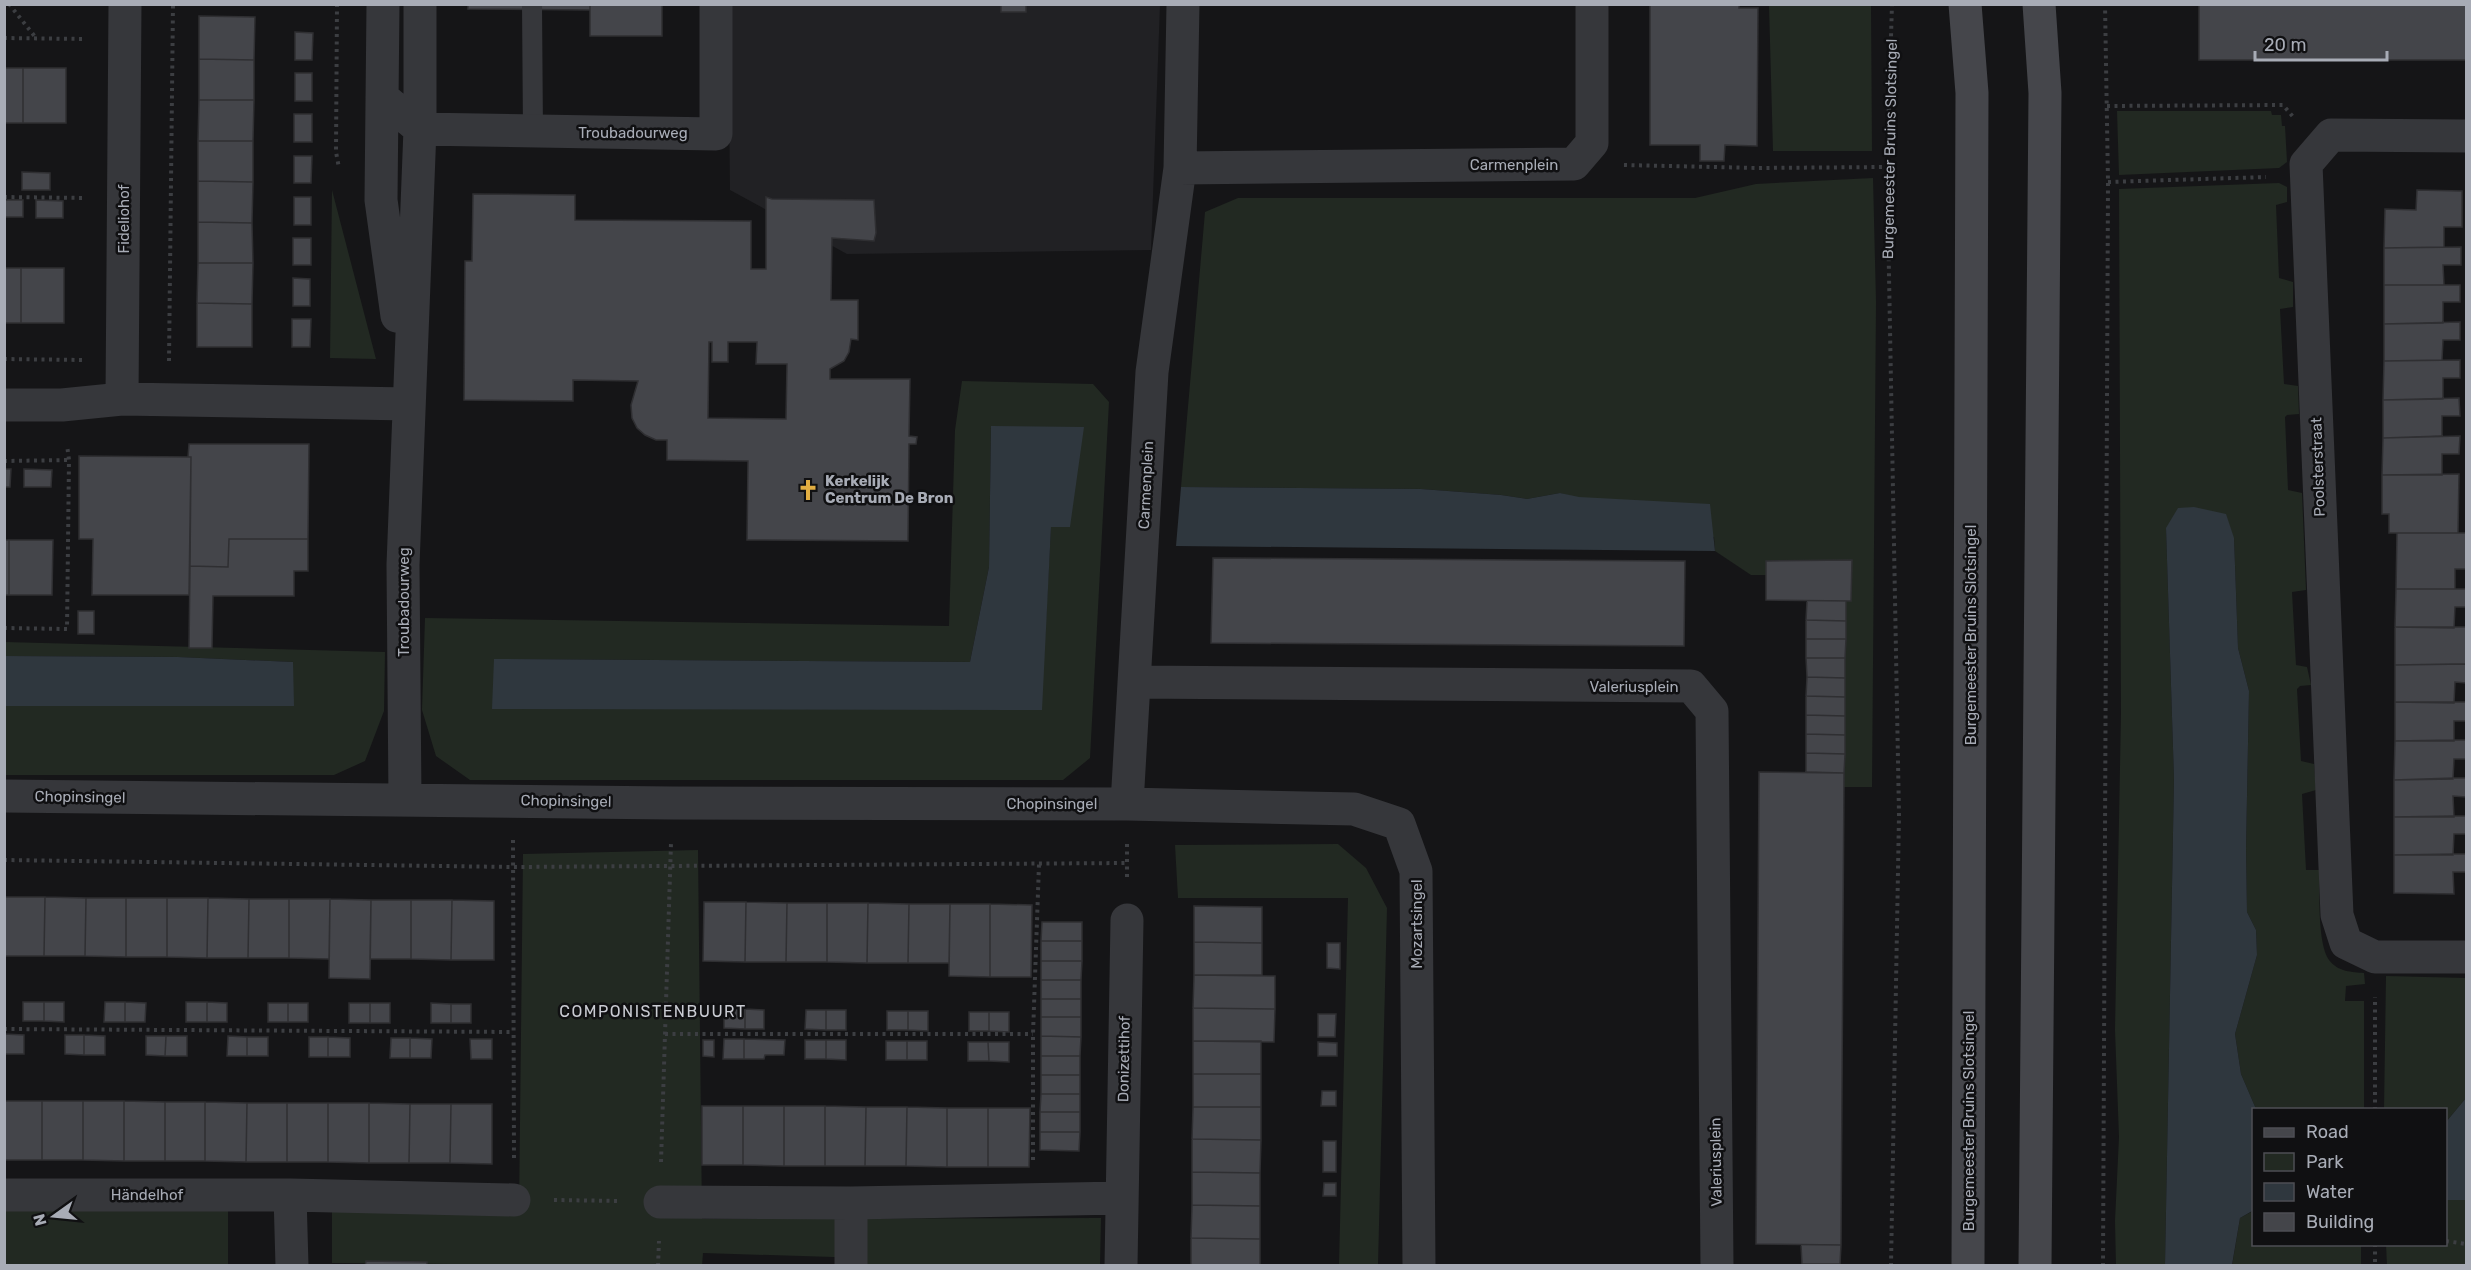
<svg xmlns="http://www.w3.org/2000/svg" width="2471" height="1270" font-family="Rubik,sans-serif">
<rect width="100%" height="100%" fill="#151517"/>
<path fill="#212124" d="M728,5H1160L1151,250L847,254L730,190Z"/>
<path fill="#222922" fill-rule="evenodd" d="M1769,5H1871L1872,151H1773Z
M2117,111H2271L2272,115H2281L2282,126H2285L2287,162L2279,168L2119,175Z
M1873,178L1876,302L1872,787H1837L1838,575H1751L1715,551L1714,537L1560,493L1527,499L1501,495L1421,489L1181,487L1205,212L1238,198H1695L1756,184Z
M2279,183L2287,187V202L2276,205L2279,278L2293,282V307L2280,309L2284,384L2298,386L2299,414L2287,415L2285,417L2288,490L2302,493L2306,590L2292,592L2296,665L2307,667L2311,685L2300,686L2297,689L2301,761L2314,764L2316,790L2302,794L2306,870H2319C2320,892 2317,943 2329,960C2338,972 2352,972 2364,973L2365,984L2346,986L2345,1001H2364V1109H2256L2241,1074L2235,1034L2257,955L2256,930L2247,912L2246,849L2249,691L2238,648L2234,538L2166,528L2174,779L2165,1265L2116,1266L2115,1221L2119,1137L2115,1030L2121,714L2119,189Z
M332,190L376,359L330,358Z
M962,381L1093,384L1109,402L1090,758L1063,780H470L436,756L422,710L425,618L949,626L955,430ZM991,426L1051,527L1041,710L495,659L970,662L989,567Z
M4,642L385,652L384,711L365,761L334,775H5V706H293V662L178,657L5,656Z
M1338,844L1366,868L1387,908L1378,1265H1339L1348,898H1178L1175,845Z
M698,850L702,1219L1101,1218L1100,1265L865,1266V1258L703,1253L702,1266L332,1263V1211L519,1212L523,854Z
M2386,976L2466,978V1098L2446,1122V1110H2384Z
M2446,1200H2466V1265H2387L2386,1245L2446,1244Z
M5,1207L228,1210V1265L5,1266Z
M2253,1211L2254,1244L2361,1245V1265L2232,1266L2240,1218Z"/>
<path fill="#2f373e" d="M991,426L1084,427L1070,527H1051L1042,710L492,709L494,659L970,662L989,567Z
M1181,487L1421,489L1501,495L1527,499L1560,493L1579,497L1710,504L1715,551L1176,546Z
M2194,507L2226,514L2234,538L2238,648L2249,691L2246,849L2247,912L2256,930L2257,955L2235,1034L2241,1074L2256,1109L2254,1110V1210L2240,1218L2232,1265H2165L2174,779L2166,528L2178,508Z
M5,656L178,657L293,662L294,706H5Z
M2466,1098V1200H2446V1122Z"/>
<path fill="#44454a" stroke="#2f2f32" stroke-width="1.5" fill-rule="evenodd" d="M468,4H590V10L468,9Z
M590,4H662V36H590Z
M1001,4H1026V12H1001Z
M1650,4H1739V8H1758L1757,146L1725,145L1724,161H1700V145H1650Z
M2199,4H2466V60H2199Z
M199,16L255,17L254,60L199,59Z
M295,32L313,33L312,60H295Z
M199,59L254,60V100H199Z
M4,68H23V123H4Z
M23,68H66V123H23Z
M295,73H312V101H295Z
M199,100H254L253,141H198Z
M294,114H312V142H294Z
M198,141H253V182L198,181Z
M294,156H312L311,183H294Z
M22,172L50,173V190H22Z
M198,181L253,182L252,223L198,222Z
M2417,190L2462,191V227H2444V247L2384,248L2385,209L2416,210Z
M473,194L575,195V220L751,221V269H766V197L772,199L874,200L876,233L874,241L832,238L831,300H858V340L851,339L849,352L844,361L830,369V379H910L909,436L917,437L916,444H909L908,541L747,540L748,461L667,460V440H656L645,435L637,428L632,418L631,405L638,381L573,380V401L464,400L465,261H472ZM709,342H712V362H728V342H757L756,364H787L786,419L708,418Z
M294,197H311V225H294Z
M4,200H23V217H4Z
M36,200L63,201V218H36Z
M198,222L252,223L253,263H198Z
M293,238H311V265H293Z
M2461,247V265H2443L2444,285H2384V248Z
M198,263H253L252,304L197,303Z
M4,268H21V323H4Z
M21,268H64V323H21Z
M293,278L310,279V306H293Z
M2384,285H2460V302H2443V323L2384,324Z
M197,303L252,304V347H197Z
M292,319H311L310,347H292Z
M2460,322V340H2443L2442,360L2384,361V324Z
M2460,360V378H2443V399L2383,400L2384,361Z
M2459,398L2460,416H2442V436L2383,438V400Z
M2460,436L2459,454H2442V475H2382L2383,438Z
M189,444H309L308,539H229L228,567L190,566L191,457H188Z
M79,456L191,457L189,595H92L93,539H79Z
M4,469H11L10,487H4Z
M24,469L52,470L51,487H24Z
M2459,474L2458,533H2389V514H2382V475Z
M2397,533H2466V569H2455V589H2396Z
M229,539H308V571H294V596H213L212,648H189L190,566L228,567Z
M4,540H9V595H4Z
M9,540H53L52,595H9Z
M1213,558L1685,561L1684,646L1211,643Z
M1852,560L1851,601L1766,600V561Z
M2396,589H2466V607H2455L2454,628L2395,627Z
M1807,601H1846V621L1806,620Z
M78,611H94V634H78Z
M1806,620L1846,621V639H1806Z
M2395,627H2466V664L2395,665Z
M1806,639H1846L1845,658H1806Z
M1806,658H1845V678L1807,677Z
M2454,664H2466V683L2455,682L2454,703L2395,702V665Z
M1807,677L1845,678V697L1806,696Z
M1806,696L1845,697V716L1806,715Z
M2395,702H2466V721H2454V741H2395Z
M1806,715L1845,716V735L1806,734Z
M1806,734L1845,735V754L1806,753Z
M2454,740H2466V759H2454L2453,779L2394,780L2395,741Z
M1806,753L1845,754L1844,773L1806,772Z
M1759,772L1844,773L1841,1245L1756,1244Z
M2454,778H2466V797L2453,796L2454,817H2394V780Z
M2453,816H2466V834H2454L2453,855H2394V817Z
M2454,854H2466V872H2453L2454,894L2394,893V855Z
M4,897H45L44,956H4Z
M45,897L86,898L85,956H44Z
M86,898H126V957L85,956Z
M126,898H167V957H126Z
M167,898H208L207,958L167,957Z
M208,898L249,899L248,958H207Z
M249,899H289V958H248Z
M289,899H330L329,959L289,958Z
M330,899L371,900L370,979L329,978Z
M371,900H411V959H370Z
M411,900H452L451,960L411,959Z
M452,900L494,901V960H451Z
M704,902H746L745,962L703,961Z
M746,902L787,903L786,962H745Z
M787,903H827V962H786Z
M827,903H868L867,963L827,962Z
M868,903L909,904L908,963H867Z
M909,904H950L949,963H908Z
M950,904H990V977L949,976Z
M990,904L1032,905L1031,977H990Z
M1194,906L1262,907V943L1194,942Z
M1042,922H1082V941H1041Z
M1041,941H1082V961H1041Z
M1194,942L1262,943V975H1194Z
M1327,943H1340V969L1327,968Z
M1041,961H1082L1081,980H1041Z
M1194,975L1275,976V1009L1193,1008Z
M1041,980H1081V999H1041Z
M1041,999H1081V1017H1041Z
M23,1002H44V1021H23Z
M44,1002H64V1022L44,1021Z
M105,1002H125V1022H104Z
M125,1002L146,1003L145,1022H125Z
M186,1002H207V1022H186Z
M207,1002L227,1003V1022H207Z
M268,1003H288V1022H268Z
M288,1003H308V1022H288Z
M349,1003H370V1023H349Z
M370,1003H390V1023H370Z
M431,1003L451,1004V1023H431Z
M451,1004H471V1023H451Z
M1193,1008L1275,1009L1274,1042L1193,1041Z
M724,1009H745V1029L724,1028Z
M745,1009L764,1010V1029H745Z
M806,1010H826V1030L805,1029Z
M826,1010H846V1030H826Z
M887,1011H908V1030H887Z
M908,1011H928V1031L908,1030Z
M969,1012H989V1031H969Z
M989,1012H1009V1032L989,1031Z
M1318,1014H1336L1335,1037H1318Z
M1041,1017H1081V1037L1041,1036Z
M4,1034L24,1035V1054H4Z
M65,1035H84V1055L65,1054Z
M84,1035L105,1036V1055H84Z
M146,1036H166L165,1056L146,1055Z
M166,1036H187V1056H165Z
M228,1036L247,1037V1056H227Z
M1041,1036L1081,1037L1080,1056H1041Z
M247,1037H268V1056H247Z
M309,1037H328V1057H309Z
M328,1037L350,1038V1057H328Z
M391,1038H410V1058H390Z
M410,1038L432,1039L431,1058H410Z
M470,1039H492V1059H471Z
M724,1039H744V1059H723Z
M744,1039L785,1040L784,1055H765L764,1059H744Z
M703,1040H714V1057L703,1056Z
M805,1040H826V1059H805Z
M826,1040H846V1060L826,1059Z
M886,1041H907V1060H886Z
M907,1041H927V1060H907Z
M1193,1041H1261V1074H1193Z
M968,1042H988L989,1061H968Z
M988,1042H1009V1062L989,1061Z
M1318,1042L1337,1043V1056H1318Z
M1041,1056H1080V1075H1041Z
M1193,1074H1261V1107H1193Z
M1041,1075H1080V1094H1041Z
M1322,1091H1336V1106H1321Z
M1041,1094H1080V1112H1040Z
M4,1101H42V1160H4Z
M42,1101H83V1160H42Z
M83,1101H124V1161L83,1160Z
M124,1101L165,1102V1161H124Z
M165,1102H205V1161H165Z
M205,1102L247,1103L246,1162L205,1161Z
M247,1103H287V1162H246Z
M287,1103H328V1162H287Z
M328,1103H369V1163L328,1162Z
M369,1103L410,1104L409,1163H369Z
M410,1104H451L450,1163H409Z
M451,1104H492V1164L450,1163Z
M702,1106H743V1165H702Z
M743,1106H784V1166L743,1165Z
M784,1106H825V1166H784Z
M825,1106L866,1107L865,1166H825Z
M866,1107H907L906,1166H865Z
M907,1107L947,1108V1167L906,1166Z
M1193,1107H1261V1140L1192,1139Z
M947,1108H988V1167H947Z
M988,1108H1030L1029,1167H988Z
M1040,1112H1080V1132H1040Z
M1040,1132H1080L1079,1151L1040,1150Z
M1192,1139L1261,1140L1260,1173L1192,1172Z
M1323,1141H1336V1172H1323Z
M1192,1172L1260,1173V1206L1192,1205Z
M1324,1183H1336V1196H1323Z
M1192,1205L1260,1206V1239L1191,1238Z
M1191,1238L1260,1239V1266H1191Z
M1801,1245H1841L1840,1264H1802Z
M366,1261L427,1262V1266H365Z"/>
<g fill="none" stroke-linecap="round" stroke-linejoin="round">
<path stroke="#3c3e42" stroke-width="4" stroke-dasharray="3 4.5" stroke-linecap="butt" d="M9,4L36,38
M337,4L336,152L339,168
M4,38L85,39
M2107,106L2283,105L2294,118
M1624,165L1757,168L1887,167
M2108,182L2266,177
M4,197L85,198
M4,359L83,360
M169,361L173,4
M4,461L69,460
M4,628L67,629L69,460L67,445
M513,840L514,1160
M1127,844V881
M4,860L514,867L1127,863
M4,1029L514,1032
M665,1034H1033
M2375,1110V997
M1033,1160V1034L1039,864
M661,1162L671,843
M554,1200L621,1201
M2446,1241L2466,1244
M2375,1244V1266
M658,1266L659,1241
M1891,1266L1899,815L1887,167L1892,4
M2103,1266L2108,182L2105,4"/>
<path stroke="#36373b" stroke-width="20" d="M532,4L533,133"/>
<path stroke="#36373b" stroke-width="33" d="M383,4L381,200L397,316
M382,97L420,129L716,134V4
M2466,136L2331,135L2306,164L2337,915L2346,943L2375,957H2466
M1180,168L1183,4
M122,399L125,4
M4,405H62L122,399L409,404
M1134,682L1691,686L1712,711L1717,1266
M4,796L672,803L1127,804L1354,809L1399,824L1416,871L1419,1266
M405,800L403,565L420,129V4
M1127,804L1152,372L1180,168L1574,164L1592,143V4
M4,1195H290L514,1200
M290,1195L292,1266
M660,1202L851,1203V1266
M851,1203L1122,1198
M1121,1266L1127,920"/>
<path stroke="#45464b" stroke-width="33" d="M1965,4L1972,93L1968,1266
M2035,1266L2045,93L2039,4"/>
</g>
<defs>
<symbol id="church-bare" viewBox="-9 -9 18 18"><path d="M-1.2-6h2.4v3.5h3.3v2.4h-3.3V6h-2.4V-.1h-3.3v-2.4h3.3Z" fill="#e2ae42" stroke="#101012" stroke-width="2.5" paint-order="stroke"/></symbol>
</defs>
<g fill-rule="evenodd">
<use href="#church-bare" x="793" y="475" width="30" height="30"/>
</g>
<g text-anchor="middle" stroke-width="5" stroke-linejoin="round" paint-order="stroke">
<g font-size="15" fill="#a8acb6" stroke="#101012">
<text x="633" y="138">Troubadourweg</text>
<text transform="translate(1890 149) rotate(-89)" y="5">Burgemeester Bruins Slotsingel</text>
<text x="1514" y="170">Carmenplein</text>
<text transform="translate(124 219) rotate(-90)" y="5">Fideliohof</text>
<text transform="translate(2318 467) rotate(-92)" y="5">Poolsterstraat</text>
<text transform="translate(1146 485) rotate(-87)" y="5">Carmenplein</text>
<text transform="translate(404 602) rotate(-90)" y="5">Troubadourweg</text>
<text transform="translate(1971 635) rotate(-90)" y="5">Burgemeester Bruins Slotsingel</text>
<text x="1634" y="692">Valeriusplein</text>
<text transform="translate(80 797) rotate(1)" y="5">Chopinsingel</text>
<text transform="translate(566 801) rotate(1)" y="5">Chopinsingel</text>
<text x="1052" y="809">Chopinsingel</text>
<text transform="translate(1417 924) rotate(-90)" y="5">Mozartsingel</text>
<text transform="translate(1124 1059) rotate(-89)" y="5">Donizettihof</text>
<text transform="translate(1969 1121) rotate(-90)" y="5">Burgemeester Bruins Slotsingel</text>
<text transform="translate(1716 1162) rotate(-91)" y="5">Valeriusplein</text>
<text x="147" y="1200">Händelhof</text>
</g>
<g font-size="15" font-weight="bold" fill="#a8acb6" stroke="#101012" text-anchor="start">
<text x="825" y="486">Kerkelijk<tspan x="825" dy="17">Centrum De Bron</tspan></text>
</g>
<g font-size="16" letter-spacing="1.5" fill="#c9cbd2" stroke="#101012">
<text x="653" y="1017">COMPONISTENBUURT</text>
</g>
</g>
<rect width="2471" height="1270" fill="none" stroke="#a8acb6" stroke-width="12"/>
<rect x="2252" y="1108" width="195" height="138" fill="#101012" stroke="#4d4e54" stroke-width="1.5"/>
<rect x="2264" y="1128" width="30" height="9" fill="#45464b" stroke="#4d4e54" stroke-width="1.5"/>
<text x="2306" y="1138" font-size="18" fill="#a8acb6">Road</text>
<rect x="2264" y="1153" width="30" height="18" fill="#222922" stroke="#4d4e54" stroke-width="1.5"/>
<text x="2306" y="1168" font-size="18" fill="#a8acb6">Park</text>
<rect x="2264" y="1183" width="30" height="18" fill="#2f373e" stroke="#4d4e54" stroke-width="1.5"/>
<text x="2306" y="1198" font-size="18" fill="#a8acb6">Water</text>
<rect x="2264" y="1213" width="30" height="18" fill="#44454a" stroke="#4d4e54" stroke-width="1.5"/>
<text x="2306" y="1228" font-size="18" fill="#a8acb6">Building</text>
<g transform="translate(54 1216) rotate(255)" stroke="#101012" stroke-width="4.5" paint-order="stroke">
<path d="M0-4.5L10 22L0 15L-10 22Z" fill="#a8acb6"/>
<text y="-9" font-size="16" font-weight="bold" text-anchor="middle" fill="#a8acb6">N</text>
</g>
<path d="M2255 51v9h132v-9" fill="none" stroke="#a8acb6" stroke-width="3"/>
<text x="2264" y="51" font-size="18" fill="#a8acb6" stroke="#101012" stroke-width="4.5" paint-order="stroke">20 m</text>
</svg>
